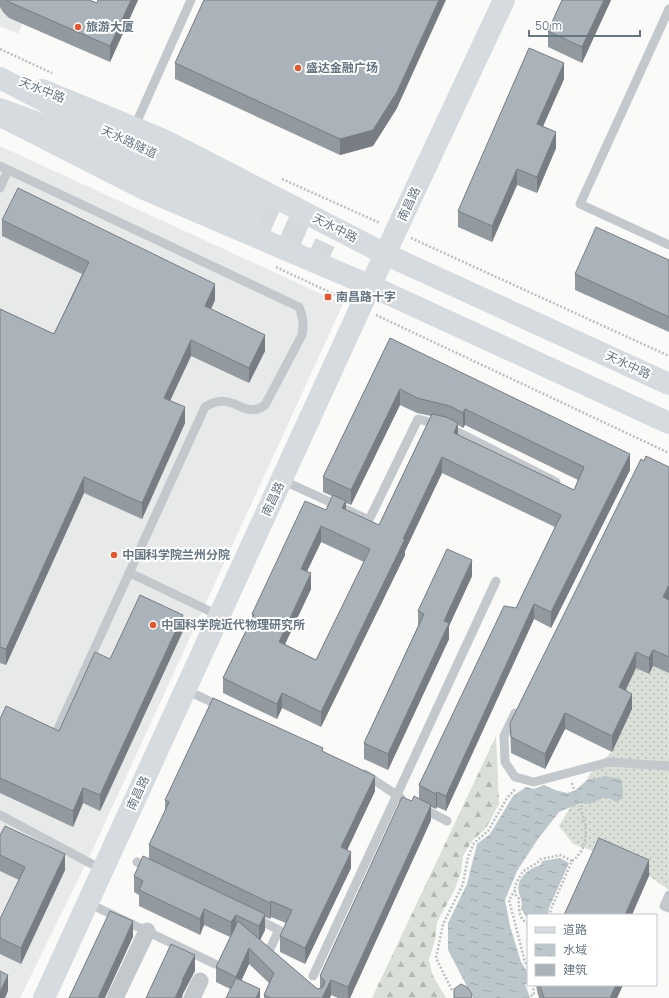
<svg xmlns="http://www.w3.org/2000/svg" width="669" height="998" font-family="Manrope,'Noto Sans SC',sans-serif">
<defs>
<pattern id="grass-dots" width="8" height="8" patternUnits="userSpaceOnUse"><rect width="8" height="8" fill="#dadfd7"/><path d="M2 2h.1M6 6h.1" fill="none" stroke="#b4b9b4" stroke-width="1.8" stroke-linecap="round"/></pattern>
<pattern id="forest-firs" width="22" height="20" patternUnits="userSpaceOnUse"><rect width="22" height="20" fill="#dadfd7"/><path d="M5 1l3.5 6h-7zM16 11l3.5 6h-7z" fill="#b4b9b4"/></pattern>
<pattern id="water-ripples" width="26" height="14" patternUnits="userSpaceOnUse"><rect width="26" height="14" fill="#bbc7cb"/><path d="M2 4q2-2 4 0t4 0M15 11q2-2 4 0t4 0" fill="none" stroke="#9ca6aa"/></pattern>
</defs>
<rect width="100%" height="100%" fill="#fafaf8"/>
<path fill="#e8e9e9" d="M0,0H33L18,34L0,26Z
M0,146L343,304L93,849L20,998H0Z"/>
<path fill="url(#grass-dots)" d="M656,660L669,673V890L649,876L599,853L573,844L559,826L592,771L612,752L632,710L619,703L636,668L649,674Z"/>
<path fill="url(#forest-firs)" d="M496,736L499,804L486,828L472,841L463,856L461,872L454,891L437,922L435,940L429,960L432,974L446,998H372Z"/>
<path fill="url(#water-ripples)" d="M605,776L621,779L623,788V798L616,802L609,798H603L590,804L580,803L559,812L538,839L517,871L505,900L510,926L521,962L528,973V983L525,984L530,998H473L448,950V923L467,884L477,844L490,834L513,796L526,787L534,789L544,785L555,790L567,793L576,790L587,780Z
M560,858L569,863L549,908L548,915H528V919L521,909C523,899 521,901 519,893C515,879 529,868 541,865L542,861Z"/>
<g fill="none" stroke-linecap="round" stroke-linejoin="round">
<path stroke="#d5d9db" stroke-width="22" stroke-dasharray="22 11" stroke-linecap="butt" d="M259,203L313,228
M251,221L330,257"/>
<path stroke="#bbbfc2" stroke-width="2.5" stroke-dasharray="2 2" stroke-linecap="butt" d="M0,49L52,73
M282,179L380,223
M411,238L669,356
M276,267L344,299
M376,315L669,453
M572,783L579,807
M572,861C590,848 588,824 579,806
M515,890L509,900L525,962L528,967
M528,924C518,918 519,909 519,899L515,894V886L521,874L525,870L537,863L541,859L561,855L572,861L551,909L550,915
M452,990L436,958L443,924L463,884L468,857L474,843L488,831L507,798L516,788
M523,998L534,995L533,985"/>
<path stroke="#c3c8cc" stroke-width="9" d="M669,9L580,204L669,245
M134,128L191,0
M0,166L299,307C303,317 304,324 302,335L265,405C243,421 234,389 205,407L56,733
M0,188L8,170
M282,480L369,520L418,419L448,427L556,482
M130,573L220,616
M186,690L222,707
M515,713L504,736L505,762L515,777L534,782L609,762L669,766
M365,774L401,798
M422,808L447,821
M0,815L103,870
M137,862L151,868
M669,895L664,906L669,908
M88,903L215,964
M255,918L279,930L268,953L273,957
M313,976L496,581"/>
<path stroke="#c3c8cc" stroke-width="17" d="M115,998L147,931
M192,998L200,981"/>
<path stroke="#d6dbdf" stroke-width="22" d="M42,90L166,141L385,254L669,384
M7,119L144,189L371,286L669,423
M44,998L385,254L504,0"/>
<path stroke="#d6dbdf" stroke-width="22" d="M0,78L81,120L259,203
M0,109L74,136L251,221"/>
</g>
<path fill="#929a9f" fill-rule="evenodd" d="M0,0H89L97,3L138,0L110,62L9,18L3,12L0,7Z
M562,0H611L582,63L548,47V31Z
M175,63L397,108L373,146L340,155L175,79Z
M564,79L543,126L556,148L537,193L517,185L492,242L458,227V211Z
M2,220L215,300L211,309L265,351L249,383L191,356L170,400L185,423L142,519L84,493L6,665L0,663V309L54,334L82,274L2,236Z
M669,260V332L575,290V274Z
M390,338L630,470L551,628L534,619L446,811L437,807L436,809L431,807V820L350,998H338L331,995L330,998H264V995L269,983L249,964L241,981L260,998L230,989L216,982V967L230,937L204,925L200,935L139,906V895L134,892V876L149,859V845L165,812V800L323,751L375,791L347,850L351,868L305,964L280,952V936L286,923L271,917L270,919L265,917V930L260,940L315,987L318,989L320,988V976L412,801L419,799V785L516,608L555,527L442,473L405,551V555L321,727L282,708L277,719L223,693V678L252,618V614L326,510L332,496L323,492V477ZM400,405L417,413L431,416L379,525L346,510V503L351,505ZM458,425L463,428L465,425L578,480L574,490L458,435ZM321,542L364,562L316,660L285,644L311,589L307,571Z
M644,461L669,467V673L653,666L649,674L636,668L626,690L632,709L612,752L565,729L545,769L511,753L510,723Z
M472,576L449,626V639L388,770L364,759V743L418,626V611Z
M183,631L100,811L83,803L73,827L0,793V719L59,731L110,659Z
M0,835L65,870L21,964L0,954V919L19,880L0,871Z
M536,985H623L617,998H539L537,991Z"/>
<path fill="#777d82" d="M131,0H138L110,62V46Z
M439,0H446L397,108L373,146L340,155V139Z
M604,0H611L582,63V47Z
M564,63V79L537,140V124Z
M556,132V148L537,193V177Z
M517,169V185L492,242V226Z
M215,284V300L205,322V306Z
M265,335V351L249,383V368Z
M191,340V356L164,414V398Z
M400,389V405L351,505V490Z
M185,407V423L142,519V503Z
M465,409V425L463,428V413Z
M458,423V439L454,433Z
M630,454V470L551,628V612Z
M442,457V473L405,551V555L321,727V712Z
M84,477V493L6,665V649Z
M346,501V516L342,508Z
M321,526V542L301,584V569Z
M472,560V576L449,626V639L388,770V754L444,621Z
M311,573V589L279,657V642Z
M669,585V601L663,597Z
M534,604V619L446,811V796Z
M183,615V631L100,811V795Z
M653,650V666L649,674V658Z
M636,652V668L619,703V687Z
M282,693V708L277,719V704Z
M632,694V709L612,752V736Z
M565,713V729L545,769V754Z
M375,776V791L341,863V847Z
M83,788V803L73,827V811Z
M437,792V807L436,809V794Z
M431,805V820L350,998H348V987Z
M351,852V868L305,964V948Z
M65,854V870L21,964V948Z
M649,860V876L632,915H625Z
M271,901V917L270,919V903Z
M204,909V925L200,935V919Z
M265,914V930L259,942V926Z
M236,915V931L231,938V922Z
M133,921V937L105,998H98Z
M249,948V964L236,992V977Z
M195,955V971L183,994L182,998H175L183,978Z
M8,975V991L5,998H0V992Z
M331,980V995L330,998H322Z
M616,985H623L617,998H610Z
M260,989V998H256Z"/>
<path fill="#aab3b9" stroke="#777d82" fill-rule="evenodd" d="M7,0H89L97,3L98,0H131L110,46L9,2Z
M204,0H439L397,92L373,130L340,139L175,63Z
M562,0H604L582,47L548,31Z
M529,48L564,63L537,124L556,132L537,177L517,169L492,226L458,211Z
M18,188L215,284L205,306L265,335L249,368L191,340L164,398L185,407L142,503L84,477L6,649L0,647V309L54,334L89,262L2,220Z
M596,227L669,260V317L575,274Z
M390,338L630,454L551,612L534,604L446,796L437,792L436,794L419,785L504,606L516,608L561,515L442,457L403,539H405L321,712L282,693L277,704L223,678L254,615L252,614L305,501L326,510L333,495L346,501L342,508L379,525L432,414L446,417L458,423L454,433L574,490L584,467L465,409L463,413L450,406L417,398L400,389L351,490L323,477ZM321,526L370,549L316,660L279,642L311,573L301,569Z
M646,456L669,467V585L663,597L669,600V657L653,650L649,658L636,652L619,687L632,694L612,736L565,713L545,754L511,737L510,723L641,459L644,461Z
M447,549L472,560L444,621L449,623L388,754L364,743L424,614L418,611Z
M140,595L183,615L100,795L83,788L73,811L0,778V719L6,706L59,731L95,652L110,659Z
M213,698L323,748L322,751L375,776L341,847L351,852L305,948L280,936L292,910L271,901L270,903L149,845L169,802L165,800Z
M414,796L431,805L348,987L331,980L322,998H271L264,995L274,973L249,948L236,977L216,967L238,921L315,987L318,989L323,987L325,981L320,976L402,797L412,801Z
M5,826L65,854L21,948L0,938V919L25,867L0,855V835Z
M599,838L649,860L625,915H564Z
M143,856L265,914L259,926L236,915L231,922L204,909L200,919L139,890L143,881L134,876Z
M110,911L133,921L98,998H69Z
M171,944L195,955L183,978L182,983L175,998H146Z
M0,971L8,975L0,992Z
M236,978L260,989L256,998H226Z
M461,984L467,987L472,994L471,998H454V989Z
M540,985H616L610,998H544Z"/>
<g fill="#e4572e" stroke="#fff" stroke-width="1.5">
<circle cx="78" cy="27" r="4"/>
<circle cx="298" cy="68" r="4"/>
<rect x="324" y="293" width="8" height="8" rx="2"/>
<circle cx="114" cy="555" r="4"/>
<circle cx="153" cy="625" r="4"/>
</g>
<g text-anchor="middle" stroke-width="4" stroke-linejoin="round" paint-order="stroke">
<g font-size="12" font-weight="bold" fill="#657683" stroke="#fff" text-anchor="start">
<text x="86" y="31">旅游大厦</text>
<text x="306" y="72">盛达金融广场</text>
<text x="336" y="301">南昌路十字</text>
<text x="122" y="559">中国科学院兰州分院</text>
<text x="161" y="629">中国科学院近代物理研究所</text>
</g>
<g font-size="12" fill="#657683" stroke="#fff">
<text transform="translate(42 90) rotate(22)" y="4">天水中路</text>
<text transform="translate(129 142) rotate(25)" y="4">天水路隧道</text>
<text transform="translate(409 204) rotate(-65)" y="4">南昌路</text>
<text transform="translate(335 228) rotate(27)" y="4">天水中路</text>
<text transform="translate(628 365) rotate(25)" y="4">天水中路</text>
<text transform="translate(273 499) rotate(-65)" y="4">南昌路</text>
<text transform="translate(138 793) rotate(-65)" y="4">南昌路</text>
</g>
</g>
<rect x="527" y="914" width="130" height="72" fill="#ffffff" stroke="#c1c8cd"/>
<rect x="535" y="927" width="20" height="6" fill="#d6dbdf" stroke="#c1c8cd"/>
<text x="563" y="934" font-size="12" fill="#657683">道路</text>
<rect x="535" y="944" width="20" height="12" fill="url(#water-ripples)" stroke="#c1c8cd"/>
<text x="563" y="954" font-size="12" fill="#657683">水域</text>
<rect x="535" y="964" width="20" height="12" fill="#aab3b9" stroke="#c1c8cd"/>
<text x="563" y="974" font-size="12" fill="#657683">建筑</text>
<path d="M529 30v6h111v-6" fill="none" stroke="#657683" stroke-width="2"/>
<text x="535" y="30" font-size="12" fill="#657683" stroke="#ffffff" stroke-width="3" paint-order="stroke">50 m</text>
</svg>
